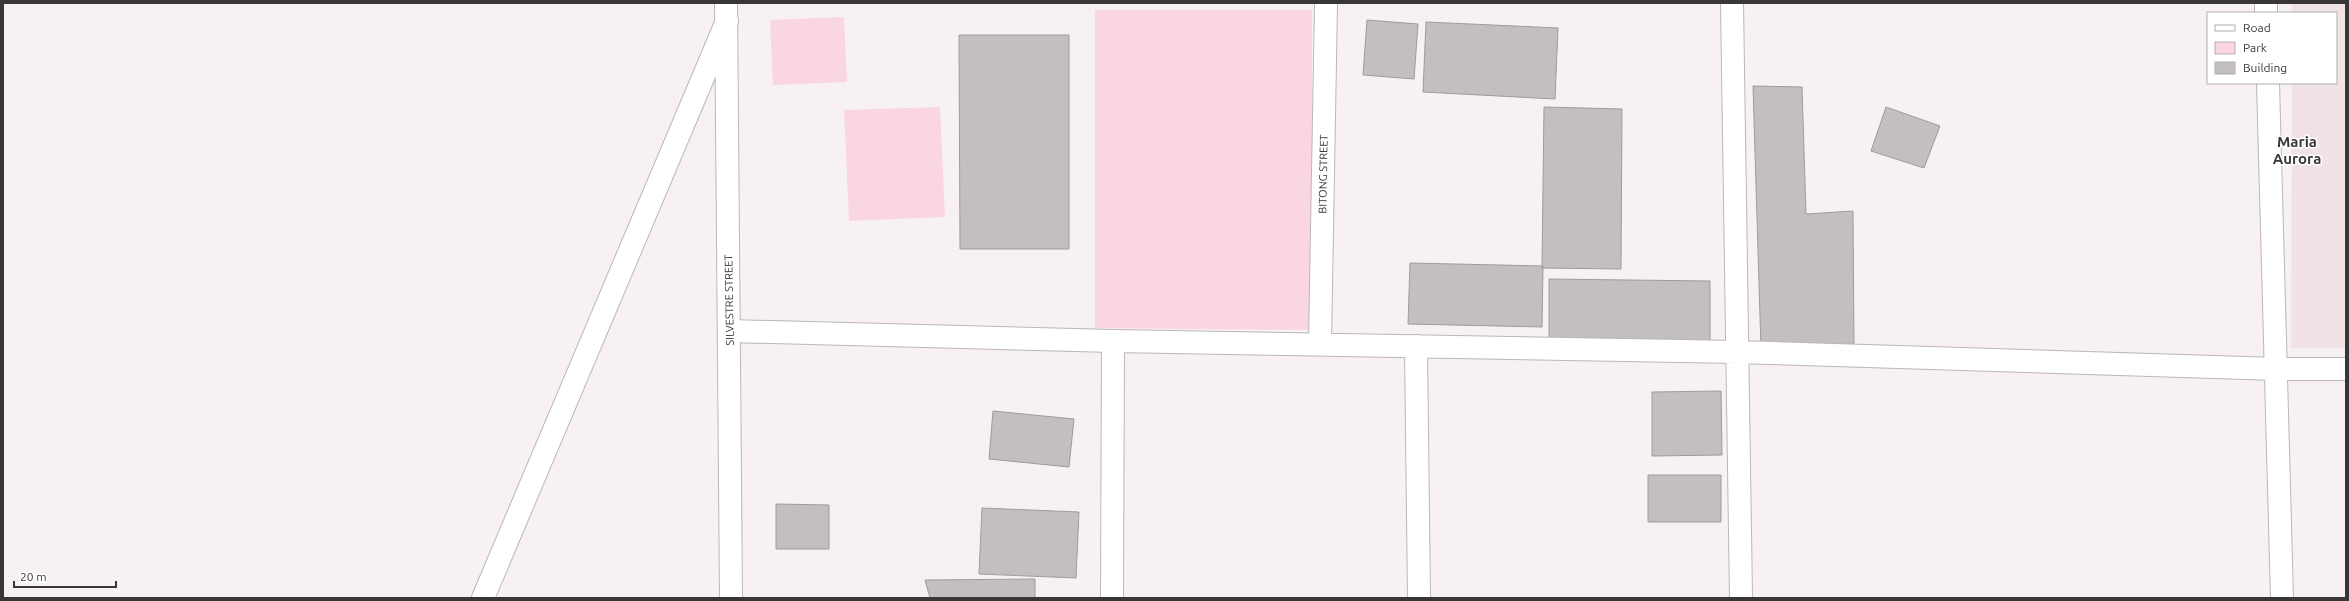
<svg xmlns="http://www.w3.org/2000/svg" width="2349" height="601" font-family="Ubuntu,sans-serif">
<rect width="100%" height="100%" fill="#f7f1f3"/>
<path fill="#f1e2e6" d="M2292,3H2346V348H2291L2292,83H2336V13H2292Z"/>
<path fill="#fad7e0" d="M1095,10H1312V330L1095,328Z
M844,17L847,82L773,85L770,20Z
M940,107L945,217L849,221L844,110Z"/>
<path fill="#c3bebf" stroke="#a09a9c" d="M1367,20L1418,24L1414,79L1363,75Z
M1426,22L1558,28L1555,99L1423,92Z
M959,35H1069V249H960Z
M1753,86L1802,87L1806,214L1853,211L1854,350L1761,349Z
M1544,107L1622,109L1621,269L1542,268Z
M1886,107L1940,126L1924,168L1871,151Z
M1410,263L1543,266L1542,327L1408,324Z
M1549,279L1710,281V343L1549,342Z
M1721,391L1722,455L1652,456V392Z
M993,411L1074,419L1069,467L989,459Z
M1648,475H1721V522H1648Z
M776,504L829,505V549H776Z
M982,508L1079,512L1076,578L979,574Z
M1035,579V598H930L925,580Z"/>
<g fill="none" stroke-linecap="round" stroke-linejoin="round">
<defs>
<path id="minor" d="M1732,3L1741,598
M2266,3V13
M2268,83L2282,598
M729,331L1113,341L1737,352L2277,369H2346
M1320,344L1326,3
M1416,346L1419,598
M483,598L727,21
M1112,598L1113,341"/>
<path id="major" d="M726,3L731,598"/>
</defs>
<use href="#minor" stroke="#bcb6b7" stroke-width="24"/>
<use href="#major" stroke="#bcb6b7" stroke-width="24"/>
<use href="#minor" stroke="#fff" stroke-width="22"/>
<use href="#major" stroke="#fff" stroke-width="22"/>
</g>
<g text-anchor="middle" stroke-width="3" stroke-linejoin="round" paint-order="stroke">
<g font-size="11" fill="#383636" stroke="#fff">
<text transform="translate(1323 174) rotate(-89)" y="4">BITONG STREET</text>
<text transform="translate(729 300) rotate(-91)" y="4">SILVESTRE STREET</text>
</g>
<g font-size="15" font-weight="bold" fill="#383636" stroke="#fff">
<text x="2297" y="147">Maria<tspan x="2297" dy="17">Aurora</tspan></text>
</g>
</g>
<rect width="2349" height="601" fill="none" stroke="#383636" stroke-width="8"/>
<rect x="2207" y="12" width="130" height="72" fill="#ffffff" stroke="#afafaf"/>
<rect x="2215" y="25" width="20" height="6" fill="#ffffff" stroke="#afafaf"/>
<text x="2243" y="32" font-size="12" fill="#383636">Road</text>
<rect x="2215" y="42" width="20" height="12" fill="#fad7e0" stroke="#afafaf"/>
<text x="2243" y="52" font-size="12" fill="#383636">Park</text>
<rect x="2215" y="62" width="20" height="12" fill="#c3bebf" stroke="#afafaf"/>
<text x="2243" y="72" font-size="12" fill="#383636">Building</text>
<path d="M14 581v6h102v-6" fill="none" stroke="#383636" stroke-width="2"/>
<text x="20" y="581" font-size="12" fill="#383636" stroke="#ffffff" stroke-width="3" paint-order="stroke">20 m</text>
</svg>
